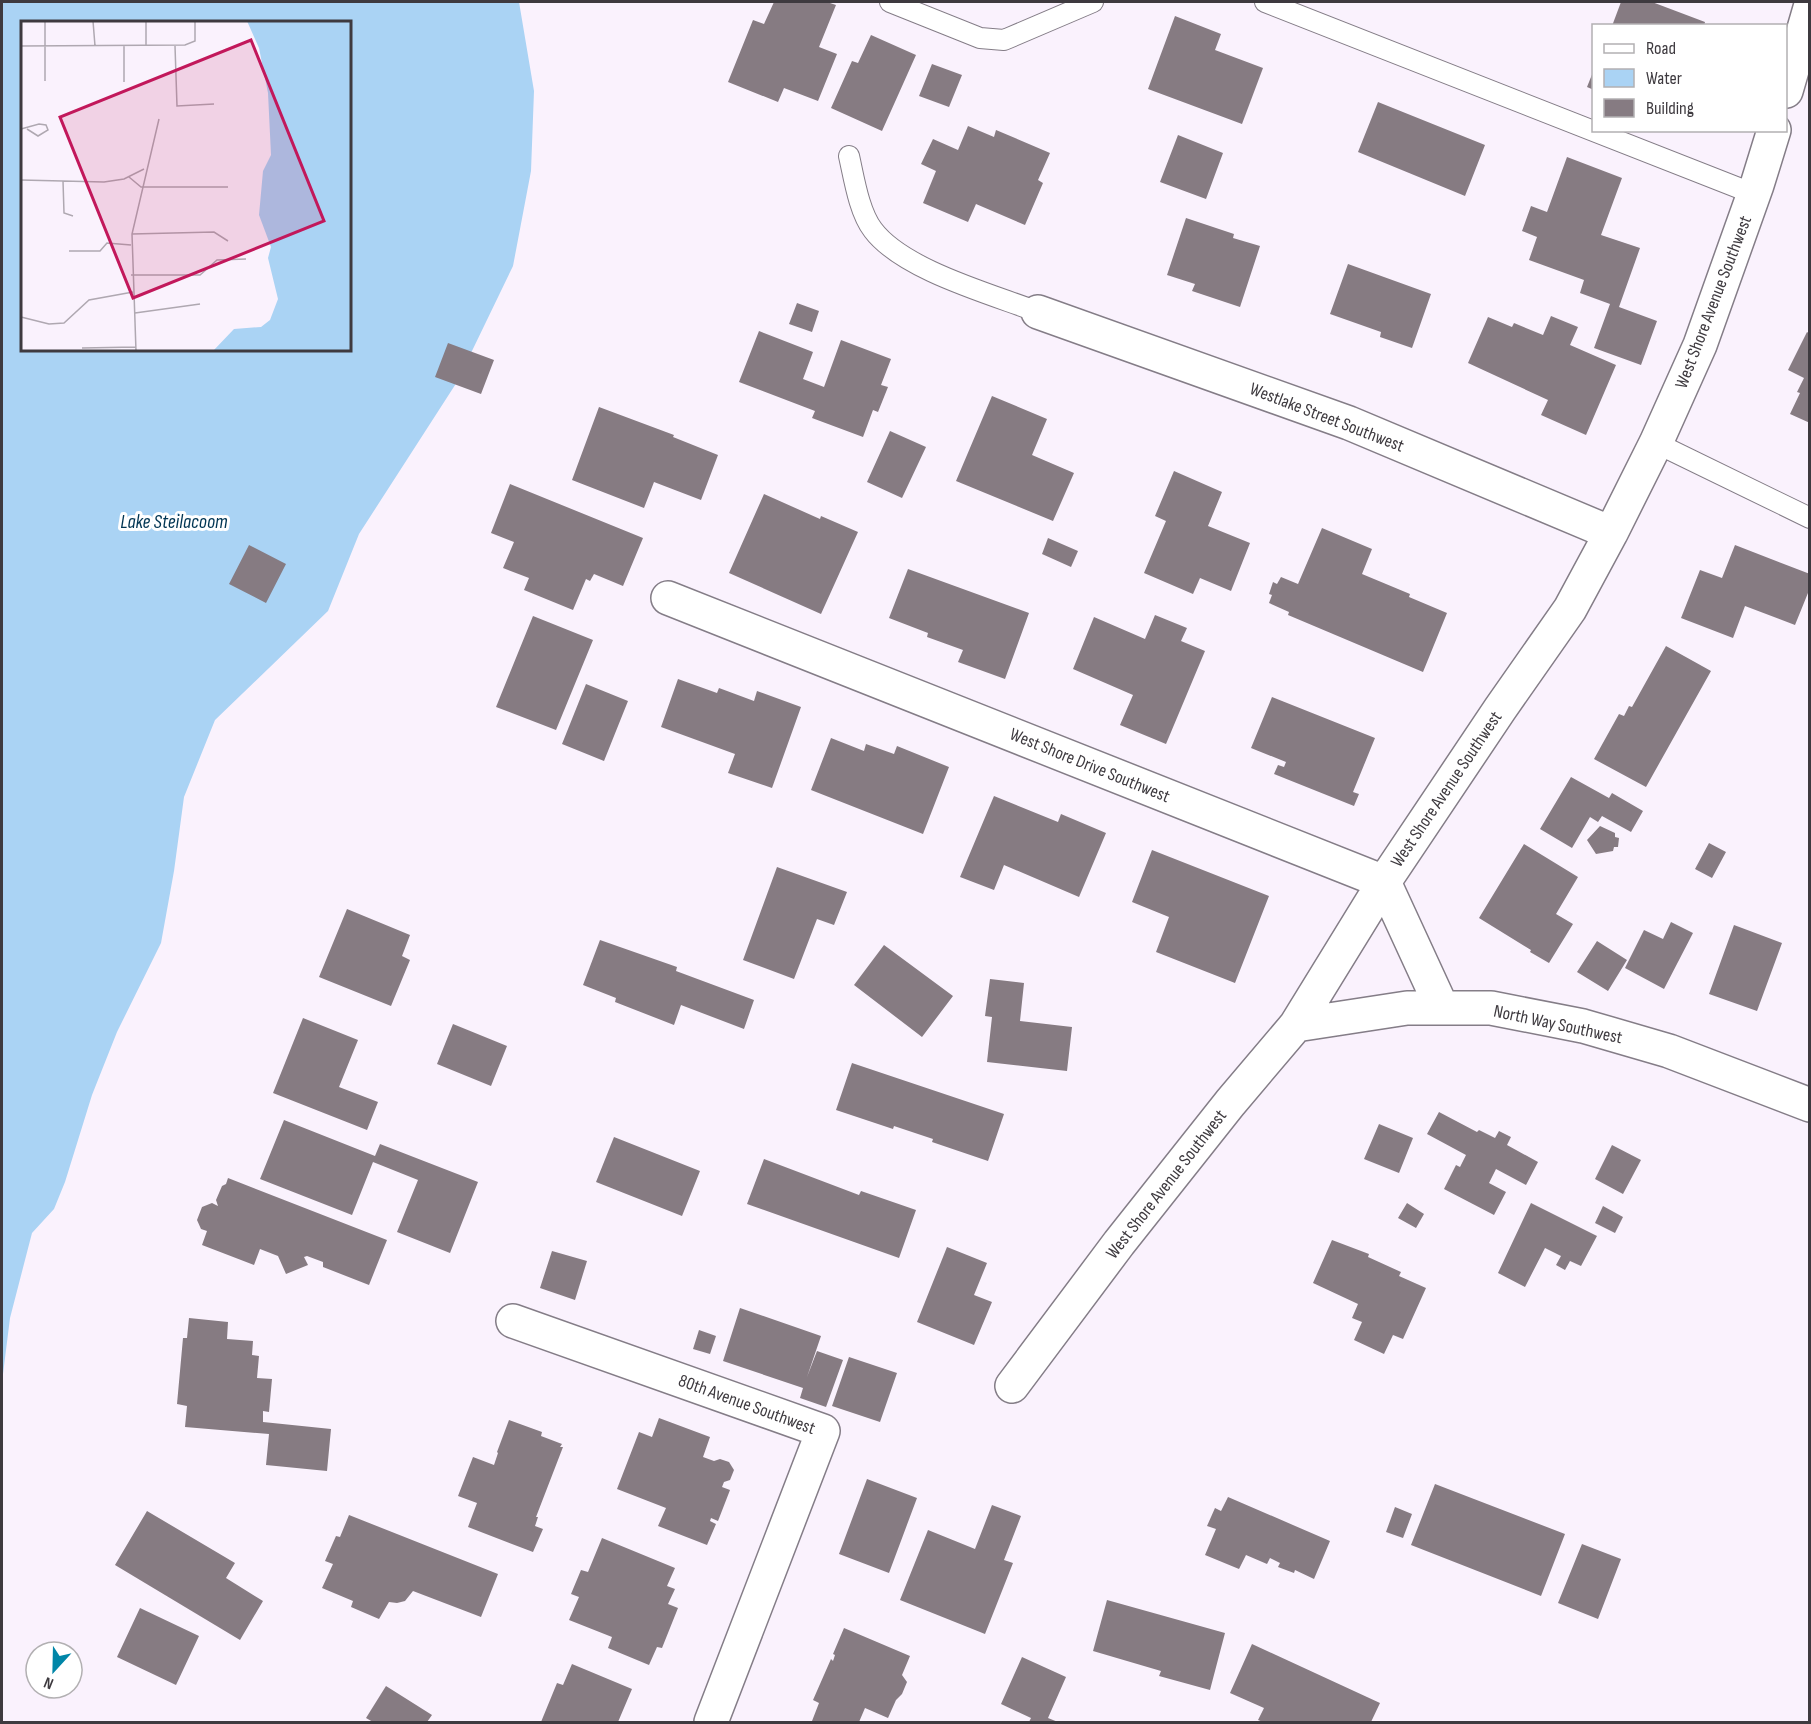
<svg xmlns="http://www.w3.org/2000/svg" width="1811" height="1724" font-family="'Sofia Sans Condensed',sans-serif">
<rect width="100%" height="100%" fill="#faf2fd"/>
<path fill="#aad3f4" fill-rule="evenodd" d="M2,2H519L534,91L531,171L513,266L457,382L359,534L328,611L215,720L184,797L174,871L161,943L117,1032L92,1095L65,1182L54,1209L32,1233L10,1318L2,1382ZM22,22H350V350H22Z"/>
<path fill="#867b82" d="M774,2H827L836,5L819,47L837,54L818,101L784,88L778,102L728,82L753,20L764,24Z
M1621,2H1652L1705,22L1704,26H1612Z
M1175,16L1221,34L1215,50L1263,68L1242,124L1148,89Z
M871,35L916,55L882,131L831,108L852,61L858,63Z
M932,64L962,75L949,107L919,96Z
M1593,72H1594V90L1587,87Z
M1378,102L1485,145L1465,196L1358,152Z
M968,126L994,137L996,130L1050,153L1038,180L1043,183L1025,225L976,204L968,222L923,203L936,171L921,164L933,139L958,150Z
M1178,135L1223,153L1206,199L1160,182Z
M1567,157L1622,178L1601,235L1640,248L1619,307L1657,321L1641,365L1594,348L1610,304L1580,293L1584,280L1529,260L1537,237L1522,231L1531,206L1547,212Z
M1186,218L1234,234L1233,238L1260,246L1240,307L1192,291L1195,284L1167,275Z
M1348,264L1431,294L1412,348L1380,337L1381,332L1330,314Z
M797,303L819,311L812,332L789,324Z
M1551,316L1578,327L1570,345L1616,365L1586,435L1541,415L1548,400L1468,363L1488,317L1512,327L1514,323L1543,335Z
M759,331L813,352L803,379L824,387L841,340L891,359L881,385L888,387L878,412L873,410L863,437L812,418L815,411L739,382Z
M1807,332L1810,334V423L1790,414L1800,393L1797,392L1804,378L1788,370Z
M448,343L494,360L481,394L435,377Z
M992,396L1047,419L1032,455L1074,473L1053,521L956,481Z
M599,407L674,435L673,437L718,455L701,500L654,482L644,508L572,480Z
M890,431L926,447L902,498L867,482Z
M1174,471L1222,492L1208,526L1250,543L1231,591L1200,578L1193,594L1144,573L1166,521L1155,516Z
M510,484L643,538L623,586L594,574L590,581L586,579L573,610L524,590L529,578L503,568L514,542L491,533Z
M764,494L820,519L821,516L858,532L821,614L729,573Z
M1322,528L1372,549L1362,574L1410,594L1409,597L1447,613L1423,672L1288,615L1289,612L1269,603L1272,595L1269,594L1273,582L1277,584L1281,577L1298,584Z
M1048,538L1078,551L1071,567L1042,554Z
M249,545L286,564L266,603L229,584Z
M1735,545L1810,574V588L1795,625L1745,606L1733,638L1681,618L1700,570L1722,578Z
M908,569L1029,613L1005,679L958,662L963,650L927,637L928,633L889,618Z
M1155,615L1187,628L1181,641L1205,651L1166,744L1120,725L1133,695L1073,669L1094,617L1145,639Z
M533,616L593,640L556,730L496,707Z
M1666,646L1711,671L1646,787L1594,759L1619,714L1624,716L1629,706L1632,707Z
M678,679L717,693L719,688L754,701L757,691L801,707L772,788L728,773L735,754L661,727Z
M586,684L628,701L604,761L562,744Z
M1272,697L1375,738L1353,792L1359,794L1354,806L1274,774L1278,765L1284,767L1286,762L1251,748Z
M831,738L864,751L866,744L894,754L897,746L949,767L923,834L811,790Z
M1571,777L1609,798L1612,793L1643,811L1631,832L1602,816L1598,822L1590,817L1572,848L1540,829Z
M994,796L1058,822L1061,814L1106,833L1079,897L1004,865L994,890L960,877Z
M1600,826L1615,833V837L1619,838L1618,847H1614L1613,851L1596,854L1587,840Z
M1709,843L1726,852L1712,878L1695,869Z
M1524,844L1578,877L1556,914L1573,924L1549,963L1530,952L1531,950L1479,918Z
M1152,850L1269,896L1235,983L1156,952L1169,917L1132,902Z
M777,867L847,892L834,925L817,919L794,979L743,960Z
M347,909L410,935L402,956L410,960L391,1006L319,977Z
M1671,922L1693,933L1664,989L1625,968L1644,930L1663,939Z
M1734,925L1782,943L1757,1011L1709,994Z
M600,940L677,967L676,971L754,1000L744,1029L681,1005L674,1025L615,1002L616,998L583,985Z
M1597,941L1627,960L1608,991L1577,972Z
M884,945L953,996L922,1037L854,985Z
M990,979L1024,983L1020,1021L1072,1027L1067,1071L987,1062L992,1017L985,1016Z
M303,1018L358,1040L339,1087L378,1102L367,1130L273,1093Z
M453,1024L507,1046L491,1086L437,1064Z
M852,1063L1004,1114L988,1161L932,1142L933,1139L894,1126L893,1129L836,1110Z
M1439,1112L1477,1132L1479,1130L1495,1138L1499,1131L1511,1137L1507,1145L1538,1162L1526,1185L1496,1169L1489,1183L1506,1192L1494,1215L1444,1189L1456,1165L1460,1167L1466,1155L1427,1134Z
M284,1120L375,1156L380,1144L478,1182L450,1253L397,1232L418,1180L373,1162L352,1215L260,1179Z
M1379,1124L1413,1138L1399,1173L1364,1159Z
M614,1137L700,1171L682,1216L596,1182Z
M1612,1145L1641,1160L1623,1194L1595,1179Z
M764,1159L859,1195L861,1191L916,1210L899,1258L747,1204Z
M228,1178L387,1240L369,1285L323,1267V1262L307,1256L304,1257L308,1265L286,1274L278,1256L260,1249L254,1265L202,1245L207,1231L201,1229L197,1220L202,1207L212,1203L218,1206L216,1200L222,1186L226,1184Z
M1407,1203L1424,1214L1416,1228L1398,1218Z
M1531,1203L1597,1236L1581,1266L1570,1261L1565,1270L1556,1265L1561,1256L1545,1248L1525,1287L1498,1273Z
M1603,1206L1623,1217L1615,1233L1595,1223Z
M1332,1240L1369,1254L1368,1257L1401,1272L1399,1276L1426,1288L1403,1339L1393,1335L1384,1354L1354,1340L1362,1322L1352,1318L1358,1304L1313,1283Z
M947,1247L987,1263L974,1295L992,1302L974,1345L917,1322Z
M552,1251L587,1261L575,1300L540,1288Z
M740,1308L821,1336L807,1377L817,1351L843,1360L826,1407L800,1398L803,1388L723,1361Z
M189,1318L228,1322L227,1339L253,1341L252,1355L259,1356L257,1378L272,1379L269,1412L263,1411V1422L331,1429L327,1471L266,1465L269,1434L185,1427L187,1406L177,1404L183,1338H187Z
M699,1330L716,1336L710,1354L693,1349Z
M849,1357L897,1373L880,1422L832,1406Z
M659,1418L710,1437L703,1457L714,1461L720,1459L729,1462L734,1470L730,1480L724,1482L722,1487L730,1490L718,1521L711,1518L710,1521L716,1524L707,1545L658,1526L666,1508L617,1489L639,1432L652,1437Z
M509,1420L542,1432L541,1436L562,1444L560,1447H563L536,1517H538L535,1526L543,1529L533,1552L468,1527L477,1503L458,1496L473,1457L494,1465L498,1453L497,1452Z
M867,1479L917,1498L889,1573L839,1554Z
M1435,1484L1565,1534L1541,1596L1411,1545Z
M1228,1497L1330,1541L1314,1579L1295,1570L1294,1573L1278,1567L1280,1563L1270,1558L1267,1564L1246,1555L1239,1569L1205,1555L1216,1529L1207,1526L1215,1508L1221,1511Z
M992,1505L1021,1516L1004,1560L1013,1563L985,1634L900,1600L928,1530L975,1549Z
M1395,1507L1412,1514L1403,1538L1386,1532Z
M147,1511L235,1563L226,1578L263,1601L240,1640L115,1565Z
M349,1515L498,1574L481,1617L413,1591L405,1601L397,1603L389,1602L379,1619L351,1607L353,1601L322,1588L333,1564L325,1561L336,1536L340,1537Z
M602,1538L675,1568L667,1586L675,1589L668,1604L678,1608L662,1648L657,1647L649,1665L608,1648L612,1637L569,1620L579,1597L571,1594L581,1570L588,1572Z
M1582,1544L1621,1559L1598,1619L1558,1603Z
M1107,1600L1225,1633L1210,1690L1159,1676L1161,1671L1093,1651Z
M140,1608L199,1636L176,1685L117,1657Z
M844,1628L910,1656L902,1675L907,1682L902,1694L896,1700L888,1718L865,1708L859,1722L812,1721L819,1703L813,1700L831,1659L833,1661L835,1655L833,1654Z
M1252,1644L1380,1703L1371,1722H1263L1258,1720L1264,1708L1230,1693Z
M1022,1657L1066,1677L1048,1718L1058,1722H1029L1031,1718L1001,1704Z
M572,1664L632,1689L618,1722H541L557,1683L563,1685Z
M386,1686L432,1715L427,1722H373L366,1718Z"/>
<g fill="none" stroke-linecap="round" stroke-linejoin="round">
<defs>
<path id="lane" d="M890,2L980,38L1004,40L1093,2
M1265,2L1754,194
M849,156C854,178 859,212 873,230C903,270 991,294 1038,312
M1656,443L1810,518"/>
<path id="street" d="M1786,91L1810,8
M1038,312L1349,423L1611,533
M668,598L1384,882L1442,1008
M1296,1025L1407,1008H1491L1583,1026L1669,1051L1810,1105
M513,1321L823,1431L711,1722
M1012,1386L1119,1243L1230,1103L1296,1025L1384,882L1500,709L1570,609L1611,533L1656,443L1700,345L1757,185L1774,130"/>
</defs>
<use href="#lane" stroke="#847d87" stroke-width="22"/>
<use href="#street" stroke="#847d87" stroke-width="36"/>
<use href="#lane" stroke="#fff" stroke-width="20"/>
<use href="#street" stroke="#fff" stroke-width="33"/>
</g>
<g text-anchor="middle" stroke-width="6" stroke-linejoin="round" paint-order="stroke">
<g font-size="18" fill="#3e3a3f" stroke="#fff">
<text transform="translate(1713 302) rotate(-69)" y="6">West Shore Avenue Southwest</text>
<text transform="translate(1327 417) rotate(21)" y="6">Westlake Street Southwest</text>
<text transform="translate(1090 765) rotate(22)" y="6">West Shore Drive Southwest</text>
<text transform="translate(1446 789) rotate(-56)" y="6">West Shore Avenue Southwest</text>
<text transform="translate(1558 1024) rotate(12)" y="6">North Way Southwest</text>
<text transform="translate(1166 1184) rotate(-52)" y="6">West Shore Avenue Southwest</text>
<text transform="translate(747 1404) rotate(20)" y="6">80th Avenue Southwest</text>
</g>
<g font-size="20" font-style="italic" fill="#003553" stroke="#fff">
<text x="174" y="528">Lake Steilacoom</text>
</g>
</g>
<g transform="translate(21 21)">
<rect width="330" height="330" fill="#faf2fd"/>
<path d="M226,0H330V330H192L213,308L240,306L249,299L257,278L247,237L250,226L238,194L242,150L250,134L247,72L238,27Z" fill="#aad3f4"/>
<path fill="none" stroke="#afa8b1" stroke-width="1.5" d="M24,0V60M72,0L74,25M125,0V25M0,25L164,24L174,20V0M154,25L156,85L193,83M103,61V25M0,108L18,103L25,104L27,109L17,115L6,108M108,156L120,166H207M0,159L83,161L103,158L123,148M42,160L43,192L52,195M111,213L193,211L207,220M48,230H79L86,222L110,224M110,254H179L196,239L225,238M114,292L179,283M0,296L28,303L43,302L68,279L112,271M61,327L115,326M115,330L111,213L138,98"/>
<path fill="#c2185b" fill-opacity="0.15" stroke="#c2185b" stroke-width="3" d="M230,19L303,200L112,277L39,96Z"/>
<rect width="330" height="330" fill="none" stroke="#3e3a3f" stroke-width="3"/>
</g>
<rect width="1811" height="1724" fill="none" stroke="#3e3a3f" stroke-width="6"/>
<rect x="1592" y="24" width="195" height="108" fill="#ffffff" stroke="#b2b0b2" stroke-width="1.5"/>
<rect x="1604" y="44" width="30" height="9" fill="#ffffff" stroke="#b2b0b2" stroke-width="1.5"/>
<text x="1646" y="54" font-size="18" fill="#3e3a3f">Road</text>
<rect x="1604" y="69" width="30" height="18" fill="#aad3f4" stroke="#b2b0b2" stroke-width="1.5"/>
<text x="1646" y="84" font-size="18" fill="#3e3a3f">Water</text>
<rect x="1604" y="99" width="30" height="18" fill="#867b82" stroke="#b2b0b2" stroke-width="1.5"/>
<text x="1646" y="114" font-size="18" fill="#3e3a3f">Building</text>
<g transform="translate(54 1670) rotate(202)"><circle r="28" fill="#ffffff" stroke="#b2b0b2" stroke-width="1.5"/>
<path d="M0-4.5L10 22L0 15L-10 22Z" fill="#0086a8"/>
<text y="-9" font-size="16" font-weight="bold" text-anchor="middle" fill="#3e3a3f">N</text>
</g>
</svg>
